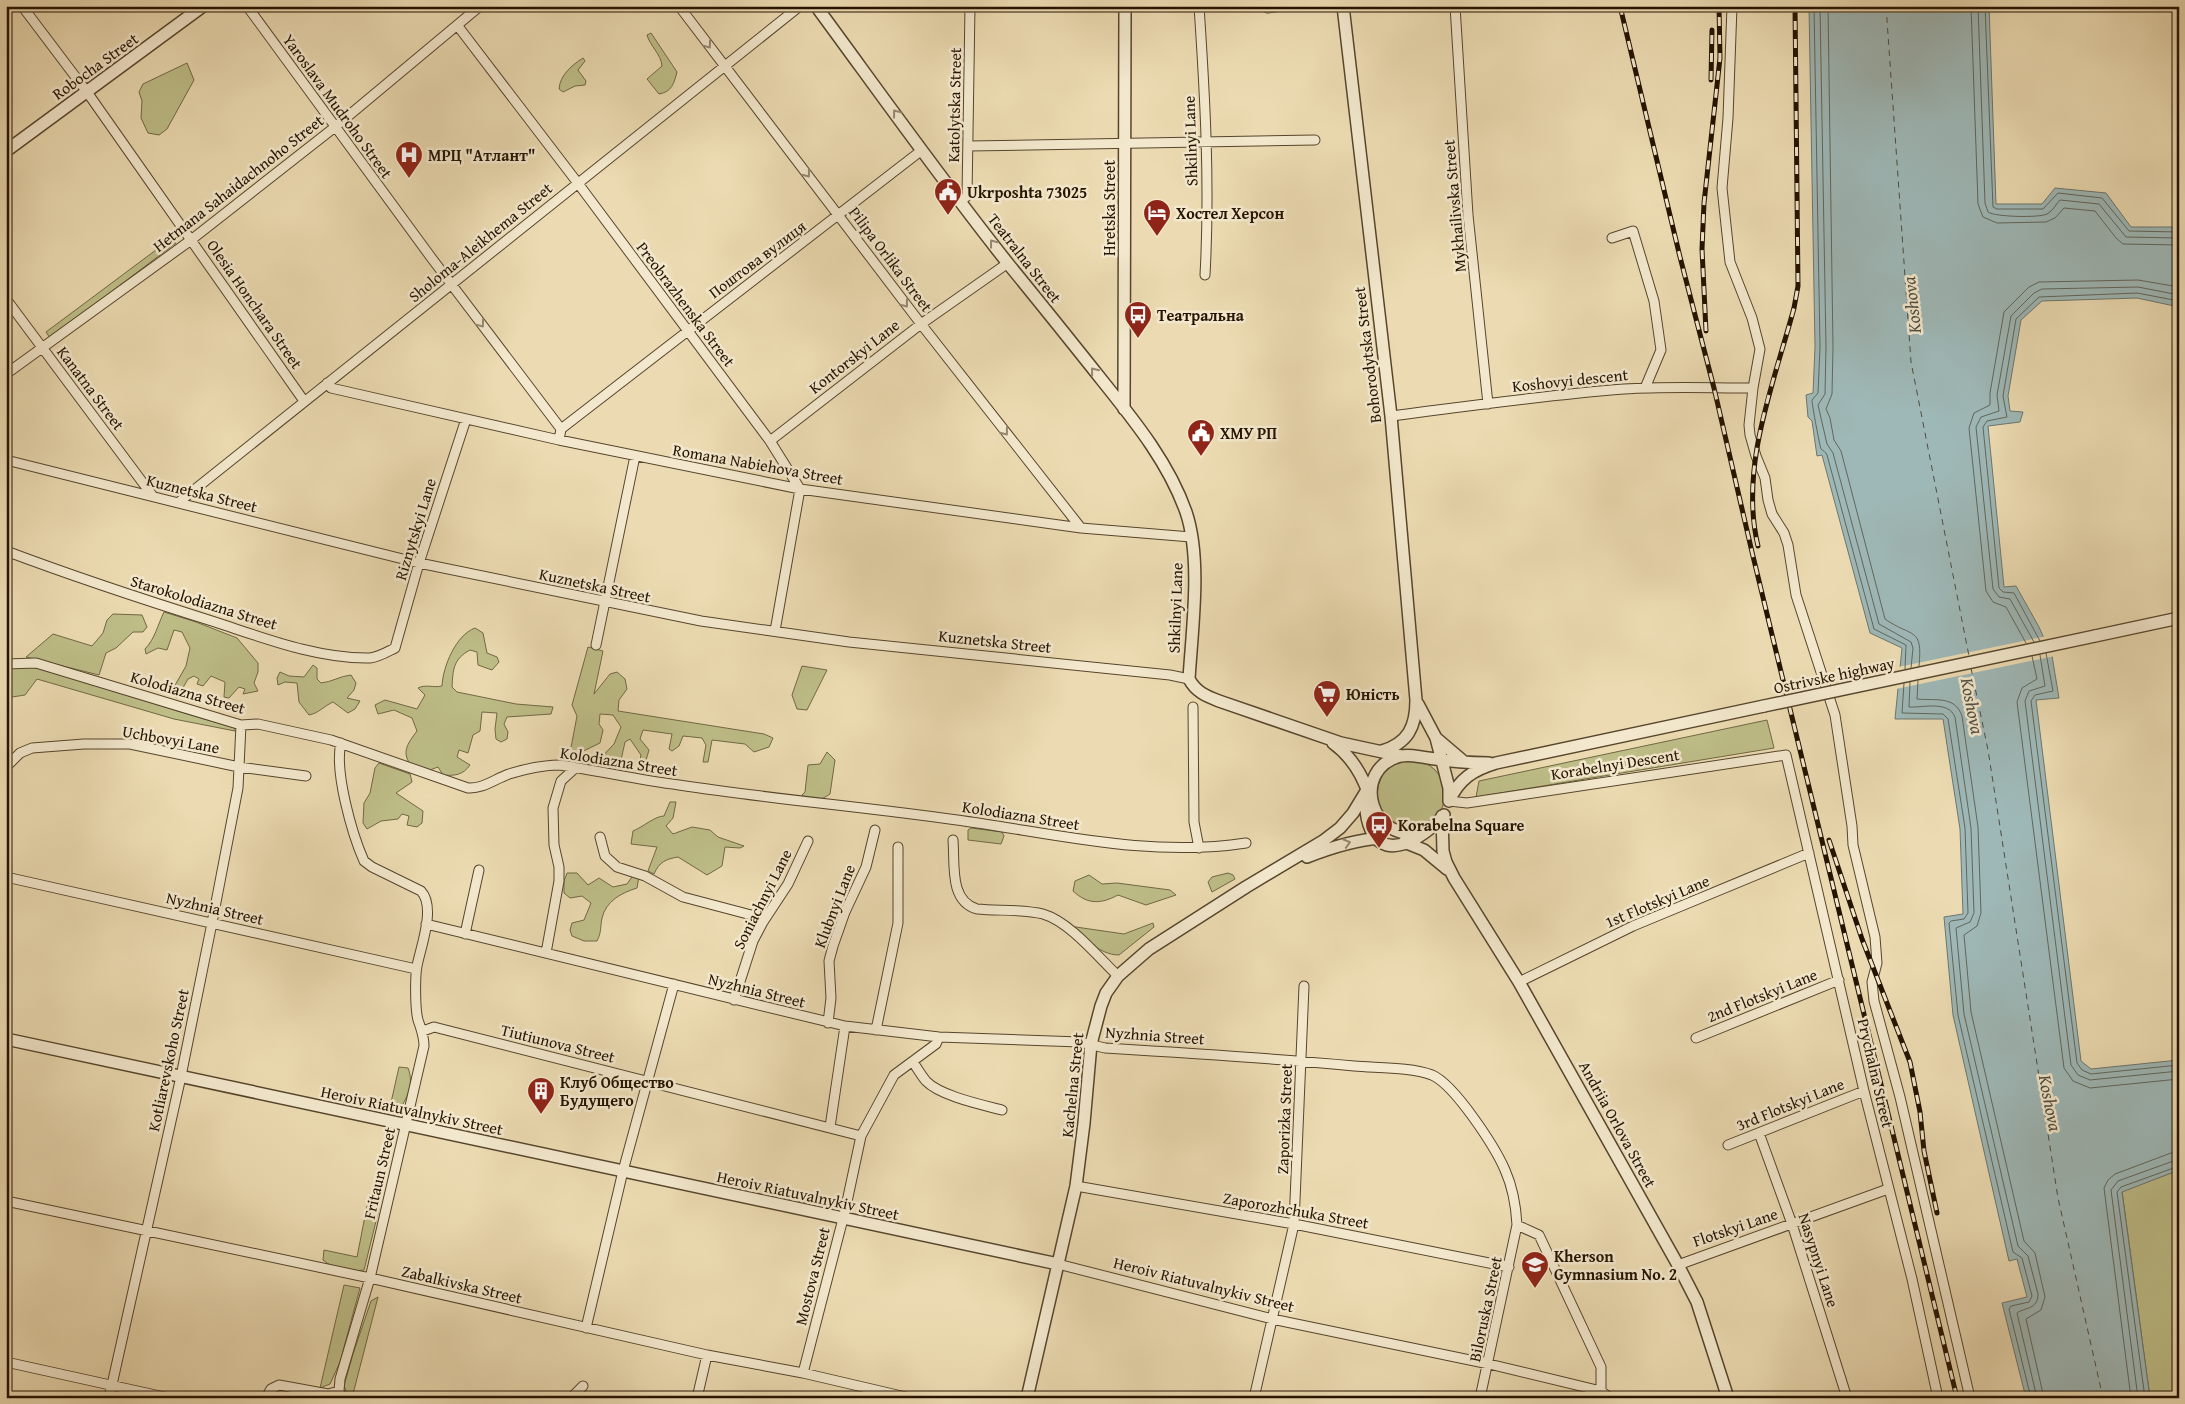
<svg xmlns="http://www.w3.org/2000/svg" width="2185" height="1404" font-family="'Gentium Book Plus',serif">
<rect width="100%" height="100%" fill="#ecdbb2"/>
<filter id="stains"><feTurbulence type="fractalNoise" baseFrequency=".004" numOctaves="4"/><feColorMatrix values="0 0 0 0 .2 0 0 0 0 .09 0 0 0 0 .02 0 0 0 .5 -.17"/></filter>
<radialGradient id="worn" r=".72"><stop offset=".6" stop-color="#630" stop-opacity="0"/><stop offset="1" stop-color="#630" stop-opacity=".3"/></radialGradient>
<path fill="#bebe88" stroke="#716844" d="M651,33L677,72C674,83 672,92 659,94L647,79L662,66C661,54 650,46 647,35Z
M583,58L585,61L578,70L586,81L585,85L575,86L563,92L559,89C560,75 572,65 583,58Z
M187,63L194,80L167,129L159,135L148,133L141,118L142,101L139,92L143,84Z
M172,238L176,243L50,338L46,332Z
M164,612L196,622L237,638L258,663V672L254,683L258,691L243,694L245,689L239,687L229,698L224,697L225,682L211,676L203,686L197,684L199,679L194,676L188,679L177,698L170,694L186,666L190,648L182,632L174,630L167,650L158,648L146,654L145,649C155,639 158,624 164,612Z
M113,614L142,615L147,627L143,632H133L116,648L106,653L99,675L26,657L53,634L92,646L103,633L107,620Z
M475,628L483,633L487,653L497,657L499,662L492,670L478,665L477,652L470,650C453,659 453,670 452,687L457,692L516,704L553,707L551,714L507,717L504,724L508,732L507,739L501,742L496,739L495,729L497,713L482,712L480,731L473,735L468,753L459,750L457,757L470,765C463,775 455,776 443,775L438,767L430,770L410,764C401,751 409,742 417,731L412,718L394,710L378,714L375,705L385,700L417,709L425,695L418,688C426,684 433,688 442,686C443,666 456,635 475,628Z
M588,647L603,651L594,694L610,674L617,672L625,679L627,689L619,700L618,711L764,734L773,738L769,747L754,752L745,744L712,740L708,762H703L706,745L702,738L683,736L679,746L672,751L669,749L672,734L643,730L640,739L649,750L644,767L639,765L641,755L630,739L625,742L621,760L627,764V770L594,765L614,744L621,727L613,715L600,714L599,724L603,730L600,743L569,758L577,716L572,705Z
M313,665L317,668V679L321,683C332,682 340,676 351,675L356,683L354,690L347,698L360,701L355,709L348,713L333,702C324,706 319,713 309,715L299,702L297,683L285,682L278,685L277,678L280,672L289,676L304,677Z
M802,666L827,670L807,710L797,709L792,695Z
M34,667C101,686 167,709 235,728V731L174,719L37,679L25,695L6,698V668Z
M1767,720L1774,748L1476,797L1479,781Z
M827,752L835,760L830,794C820,801 812,803 802,795L805,792L808,765L820,764Z
M1377 794a34 34 0 1 1 68 0a34 34 0 1 1-68 0Z
M379,763L410,774L412,782L396,793L423,811L422,823L417,827L407,825L409,816L402,814L398,819L381,821L367,829L363,823L364,803L370,793L375,768Z
M670,802H676L673,818L666,826L673,834L692,827L710,830L718,837L744,846L740,848L725,847L722,866L707,875L678,857C666,859 659,862 654,874L648,871L657,847L631,844L633,831C643,827 655,816 664,816Z
M971,828L1002,832L1004,836L1001,844L968,840V830Z
M567,873H577L588,885L599,878L613,887L627,884L634,874L639,876L637,888C621,893 606,901 602,918C600,927 602,931 597,941H584L572,936L570,930L572,923L584,920L591,903L582,896L570,898L564,893V881Z
M1228,873L1233,875L1235,879L1212,892L1208,882L1212,877Z
M1089,875L1102,884L1117,883L1170,890L1176,895L1146,905L1118,895C1101,904 1088,905 1073,891L1075,881Z
M1153,923L1154,927L1119,955C1099,955 1085,937 1069,926L1124,934Z
M399,1067L408,1068C414,1083 408,1096 400,1109L390,1107Z
M2179,1170V1398H2150L2122,1191Z
M377,1202L379,1209L364,1270C351,1272 333,1269 323,1260L324,1250L357,1257L367,1206Z
M344,1285L360,1288L340,1362L330,1384L320,1388Z
M378,1297L352,1398H349L344,1386L353,1354L371,1301Z"/>
<path fill="#9eb8b7" stroke="#6d766e" d="M1809,6H1989L1996,204H2042L2055,188L2106,193L2131,227H2179V307L2137,298L2042,301L2021,320L2008,396L2010,411L2023,412L2020,422L1988,426L2004,587L2016,586L2039,627L2052,656L2059,698L2036,700L2081,1061L2091,1069L2179,1060V1170L2122,1192L2150,1398H2026L2002,1303L2027,1297L2017,1259L2009,1261L1953,1015L1944,917L1963,914L1960,829L1943,719H1895L1902,648L1870,633L1822,455L1817,456L1812,421L1808,417L1806,395L1813,393L1815,347Z"/>
<path fill="#ecdbb2" d="M2047,636L2055,656L1896,689L1898,667Z"/>
<g fill="none" stroke-linecap="round" stroke-linejoin="round">
<path stroke="#61665c" stroke-width="1" d="M1814,6L1820,347L1818,393L1812,400C1812,405 1820,447 1821,449C1823,451 1826,452 1827,455L1874,629L1906,645L1905,669
M1820,6L1826,347L1825,394L1818,405L1827,444L1833,453L1879,624L1911,642L1913,648L1911,668
M1828,6L1833,347L1832,394L1826,409L1830,418L1834,440L1841,451L1885,619C1912,638 1923,626 1919,666
M1971,6L1978,204L1983,217L1997,223L2046,222L2055,218L2064,208L2095,211L2116,238L2123,244L2179,245
M1978,6L1985,203L1988,212C1995,217 2039,218 2047,214C2053,211 2056,204 2060,200L2099,204L2126,237L2179,238
M1985,6L1993,207L1997,209H2043L2058,193L2102,198L2129,231L2179,232
M2040,641L2014,593L2003,592L1999,588L1983,427L1987,421L2007,417L2003,396L2016,319L2039,297L2137,293L2179,301
M2034,642L2010,599L1999,597L1993,589L1976,427L1981,417L1999,411L1997,395L2011,316L2034,293L2042,289L2138,287L2179,295
M2026,643L2006,607L1993,602L1986,591L1969,428L1974,413L1990,405V393L2004,312L2029,287L2039,282L2138,280L2179,287
M2046,653L2053,691L2035,695L2031,701L2077,1063L2082,1070L2091,1074L2179,1065
M2040,655L2045,686L2029,691L2025,701L2071,1065L2078,1075L2090,1080L2179,1071
M2032,656L2037,679L2022,688L2017,702L2064,1068L2073,1081L2090,1088L2179,1079
M1918,681L1917,699C1934,701 1955,695 1962,716L1978,827L1981,913L1977,926L1964,935L1971,1012L2024,1241L2035,1253L2045,1297L2041,1310L2026,1319L2044,1398
M1910,682L1909,707C1923,708 1948,700 1955,717L1971,828L1974,913L1970,922L1956,928L1964,1014L2018,1246L2028,1256L2038,1294C2038,1310 2025,1307 2017,1313L2037,1398
M1904,683L1902,713L1943,714L1948,719L1965,828L1968,913L1964,919L1951,921L1949,923L1958,1015L2013,1252L2022,1258L2032,1296L2029,1302L2011,1306L2009,1309L2031,1398
M2131,1398L2104,1188L2108,1180L2115,1174L2171,1153L2179,1152
M2138,1398L2111,1190L2118,1181L2179,1159
M2145,1398L2117,1192L2121,1187L2179,1166"/>
<path stroke="#4f4d40" stroke-width="1" stroke-dasharray="6 5" stroke-linecap="butt" d="M1886,6L1911,362L1969,656
M1971,668L1988,750L2058,1198L2103,1398"/>
<defs>
<path id="minor" d="M22,6L87,92L304,401
M247,6L430,256L561,429L559,440
M679,6L921,324L1081,528
M1199,6C1205,96 1210,185 1205,275
M1455,6L1468,215L1488,404
M1732,6L1728,118L1722,188L1730,262L1752,318L1760,349L1753,388L1749,425L1750,435L1756,456L1765,478L1768,500L1772,514L1784,533L1788,545L1796,595L1835,715L1852,826L1853,845L1875,937L1877,963L1872,982L1874,1001L1900,1097L1970,1398
M1267,8L1283,6
M457,25L577,182L770,441L800,489L775,631
M969,146L1315,140
M961,201L967,196L970,6
M1612,238L1633,231L1654,301L1661,350L1645,388
M6,299L152,495
M6,374L191,240L335,127L480,6
M327,383L331,388L559,440L800,489L1081,528L1191,537
M1391,416C1468,406 1546,395 1624,389C1667,386 1710,388 1753,388
M561,429L922,150
M770,441L921,324L1008,263
M6,460L419,563L701,621L849,642L1170,675L1189,679
M179,502L800,6
M6,551C75,577 145,600 215,622C264,638 318,659 370,658C379,657 387,652 395,648L419,563L466,419
M596,645L635,456
M6,664L36,663L241,725L258,724L331,740L468,788C483,789 495,779 509,774C525,769 543,765 560,765C600,771 639,780 679,785C771,799 865,807 957,820C1053,833 1149,858 1246,843
M1193,707L1194,822L1199,848
M341,743C334,771 352,834 364,861L372,867L421,891C436,907 421,946 417,966C415,977 415,1009 418,1020C421,1029 424,1036 424,1046L370,1278L340,1379L339,1391L342,1398
M6,767L20,753L32,748L84,744H130L239,767L306,776
M1449,801L1467,803L1786,755L1864,1091L1912,1279L1938,1398
M600,837L605,856L617,867L645,876L683,897L755,916L763,922
M953,840C955,864 949,901 977,909C998,911 1023,909 1043,914C1070,922 1098,957 1118,976
M6,877L416,969
M426,924L845,1026L939,1037L1080,1042L1105,1048C1188,1053 1271,1058 1354,1066C1377,1068 1411,1067 1432,1075C1455,1085 1495,1147 1505,1170C1513,1188 1516,1206 1517,1225L1539,1235L1601,1367V1391
M465,934L479,870
M546,953L559,881V867L554,845L553,808L561,781L572,771L574,767
M1519,982L1633,926L1809,853
M734,1000L753,941L763,922L788,884L808,841
M828,1023L831,998L829,961L833,946L845,912L866,867L875,830
M876,1030L898,923V847
M423,1031L434,1027L861,1136
M1696,1038L1839,980
M913,1062C917,1068 921,1075 926,1081C940,1096 983,1105 1002,1110
M830,1127L845,1026
M1759,1133L1792,1224L1847,1398
M1728,1145L1864,1091
M1076,1186L1294,1224L1509,1267
M6,1201L370,1278L707,1355L803,1373L910,1398
M1058,1264L1272,1319L1489,1364L1601,1391L1610,1398
M1678,1265L1888,1189
M586,1328L623,1171L674,984
M6,1362L169,1398
M803,1373L845,1211L861,1136L894,1075L936,1044L939,1037
M109,1398L180,1081L212,923L238,788L241,725
M266,1398L271,1389L279,1385L328,1394L339,1391
M571,1398L583,1386
M697,1398L707,1355
M1254,1398L1294,1224L1304,986
M1480,1398L1517,1225"/>
<path id="tertiary" d="M816,6C880,93 943,182 1010,266C1042,305 1074,345 1105,384C1137,424 1169,464 1186,512C1202,559 1192,629 1189,679C1196,692 1206,696 1219,701L1341,743L1401,756
M1343,6L1391,416L1416,700C1416,727 1408,743 1382,751
M6,151L203,6
M1124,409L1125,6
M2095,636L2179,618
M1418,704L1436,738L1463,761
M1436,738L1449,788V800
M1333,743C1351,756 1362,774 1369,795
M1367,795C1365,807 1366,819 1371,830C1386,865 1429,833 1444,815
M1449,801C1459,779 1473,770 1496,763L1764,706
M1442,816L1443,851L1446,862L1454,878L1519,982L1678,1265L1697,1302L1728,1398
M1426,830C1370,849 1349,768 1401,756C1411,754 1418,757 1428,758C1447,761 1469,763 1489,763
M1404,842L1424,850L1447,869
M1307,857C1332,847 1355,840 1381,838
M6,1039L1058,1264
M1027,1398L1076,1186L1084,1123L1091,1044L1101,1006L1106,993L1118,976L1149,949L1246,887L1323,841L1340,828L1353,813L1373,780"/>
</defs>
<use href="#minor" stroke="#56452c" stroke-width="11"/>
<use href="#tertiary" stroke="#56452c" stroke-width="14"/>
<use href="#minor" stroke="#f3e8cd" stroke-width="9"/>
<use href="#tertiary" stroke="#f3e8cd" stroke-width="11"/>
<defs>
<path id="rail" d="M1620,6L1680,257L1714,388L1752,552L1957,1398
M1711,80L1712,30
M1706,331L1702,249L1704,203L1720,58L1719,6
M1758,546C1739,467 1774,383 1794,308L1798,286L1795,6
M1829,840L1862,939L1910,1062L1920,1112L1924,1151L1937,1213"/>
</defs>
<use href="#rail" stroke="#241300" stroke-width="5"/>
<use href="#rail" stroke="#f3e8cd" stroke-width="3" stroke-dasharray="9" stroke-linecap="butt"/>
<defs>
<path id="tertiary-bridge" d="M1764,706L2095,636"/>
</defs>
<use href="#tertiary-bridge" stroke="#56452c" stroke-width="14" stroke-linecap="butt"/>
<use href="#tertiary-bridge" stroke="#f3e8cd" stroke-width="11"/>
</g>
<defs><path id="oneway-chevron" d="M-2-3.5L2.5 0L-2 3.5" fill="none" stroke-width="1.6" stroke-linecap="round" stroke-linejoin="round" transform="scale(1.25)"/></defs>
<g stroke="#968871">
<use href="#oneway-chevron" transform="translate(708 45) rotate(53)"/>
<use href="#oneway-chevron" transform="translate(896 113) rotate(-127)"/>
<use href="#oneway-chevron" transform="translate(807 174) rotate(52)"/>
<use href="#oneway-chevron" transform="translate(993 243) rotate(-127)"/>
<use href="#oneway-chevron" transform="translate(905 304) rotate(53)"/>
<use href="#oneway-chevron" transform="translate(481 324) rotate(53)"/>
<use href="#oneway-chevron" transform="translate(1094 371) rotate(-128)"/>
<use href="#oneway-chevron" transform="translate(1005 432) rotate(52)"/>
<use href="#oneway-chevron" transform="translate(1347 843) rotate(-16)"/>
</g>
<defs>
<symbol id="hospital-pin" viewBox="-11 -11 22 30"><path d="M0 17L-7.5 6A9.5 9.5 0 1 1 7.5 6Z" fill="#8f2418" stroke="#f3e8cd"/><path d="M-5-5h3v3.5h4V-5h3V5h-3V1.5h-4V5h-3Z" fill="#fff"/></symbol>
<symbol id="civic-pin" viewBox="-11 -11 22 30"><path d="M0 17L-7.5 6A9.5 9.5 0 1 1 7.5 6Z" fill="#8f2418" stroke="#f3e8cd"/><path d="M-.6-6.5H3V-4.5H.6V-3L4-1V1h2V6H-6V1h2V-1L-.6-3ZM-1.2 2.5V6h2.4V2.5Z" fill="#fff"/></symbol>
<symbol id="hotel-pin" viewBox="-11 -11 22 30"><path d="M0 17L-7.5 6A9.5 9.5 0 1 1 7.5 6Z" fill="#8f2418" stroke="#f3e8cd"/><path d="M-6-4.5h1.5V1H6V5H4.5V3h-9V5H-6ZM-4 0a1.8 1.8 0 1 1 3.6 0ZM.5 0V-2.5h3Q6-2.5 6 0Z" fill="#fff"/></symbol>
<symbol id="bus-pin" viewBox="-11 -11 22 30"><path d="M0 17L-7.5 6A9.5 9.5 0 1 1 7.5 6Z" fill="#8f2418" stroke="#f3e8cd"/><path d="M-5-6H5V4H4V6H2V4H-2V6H-4V4H-5ZM-3.5-4V0h7V-4ZM-3.5 1.2v1.5H-2V1.2ZM2 1.2v1.5H3.5V1.2Z" fill="#fff"/></symbol>
<symbol id="supermarket-pin" viewBox="-11 -11 22 30"><path d="M0 17L-7.5 6A9.5 9.5 0 1 1 7.5 6Z" fill="#8f2418" stroke="#f3e8cd"/><path d="M-6-5.5h2.5l.6 2H6L4.5 2H-2.5L-4.4-4H-6ZM-1.5 3.2a1.3 1.3 0 1 0 .1 0ZM3 3.2a1.3 1.3 0 1 0 .1 0Z" fill="#fff"/></symbol>
<symbol id="building-pin" viewBox="-11 -11 22 30"><path d="M0 17L-7.5 6A9.5 9.5 0 1 1 7.5 6Z" fill="#8f2418" stroke="#f3e8cd"/><path d="M-4-6H4V6H1V3H-1V6H-4ZM-2.5-4.3h1.7v1.8h-1.7ZM.8-4.3h1.7v1.8H.8ZM-2.5-1h1.7V.8h-1.7ZM.8-1h1.7V.8H.8Z" fill="#fff"/></symbol>
<symbol id="school-pin" viewBox="-11 -11 22 30"><path d="M0 17L-7.5 6A9.5 9.5 0 1 1 7.5 6Z" fill="#8f2418" stroke="#f3e8cd"/><path d="M0-5L7-2L0 1L-7-2ZM-4 1L0 2.5L4 1V4Q0 6-4 4Z" fill="#fff"/></symbol>
</defs>
<g fill-rule="evenodd">
<use href="#hospital-pin" x="393" y="139" width="32" height="43"/>
<use href="#civic-pin" x="932" y="176" width="32" height="43"/>
<use href="#hotel-pin" x="1141" y="197" width="32" height="43"/>
<use href="#bus-pin" x="1122" y="299" width="32" height="43"/>
<use href="#civic-pin" x="1185" y="417" width="32" height="43"/>
<use href="#supermarket-pin" x="1311" y="678" width="32" height="43"/>
<use href="#bus-pin" x="1363" y="809" width="32" height="43"/>
<use href="#building-pin" x="525" y="1075" width="32" height="43"/>
<use href="#school-pin" x="1519" y="1249" width="32" height="43"/>
</g>
<g text-anchor="middle" stroke-width="5" stroke-linejoin="round" paint-order="stroke">
<g font-size="16" fill="#241300" stroke="#f3e8cd">
<text transform="translate(95 66) rotate(-36)" y="6">Robocha Street</text>
<text transform="translate(954 105) rotate(-89)" y="6">Katolytska Street</text>
<text transform="translate(338 106) rotate(54)" y="6">Yaroslava Mudroho Street</text>
<text transform="translate(1190 141) rotate(-92)" y="6">Shkilnyi Lane</text>
<text transform="translate(238 183) rotate(-38)" y="6">Hetmana Sahaidachnoho Street</text>
<text transform="translate(1454 206) rotate(-95)" y="6">Mykhailivska Street</text>
<text transform="translate(1109 208) rotate(-90)" y="6">Hretska Street</text>
<text transform="translate(480 242) rotate(-39)" y="6">Sholoma-Aleikhema Street</text>
<text transform="translate(1025 258) rotate(52)" y="6">Teatralna Street</text>
<text transform="translate(757 259) rotate(-37)" y="6">Поштова вулиця</text>
<text transform="translate(891 259) rotate(53)" y="6">Pilipa Orlika Street</text>
<text transform="translate(255 304) rotate(55)" y="6">Olesia Honchara Street</text>
<text transform="translate(686 304) rotate(53)" y="6">Preobrazhenska Street</text>
<text transform="translate(1367 355) rotate(-97)" y="6">Bohorodytska Street</text>
<text transform="translate(854 356) rotate(-38)" y="6">Kontorskyi Lane</text>
<text transform="translate(1570 380) rotate(-6)" y="6">Koshovyi descent</text>
<text transform="translate(91 388) rotate(53)" y="6">Kanatna Street</text>
<text transform="translate(758 464) rotate(10)" y="6">Romana Nabiehova Street</text>
<text transform="translate(202 493) rotate(14)" y="6">Kuznetska Street</text>
<text transform="translate(415 529) rotate(-73)" y="6">Riznytskyi Lane</text>
<text transform="translate(595 585) rotate(12)" y="6">Kuznetska Street</text>
<text transform="translate(204 602) rotate(17)" y="6">Starokolodiazna Street</text>
<text transform="translate(1175 608) rotate(-88)" y="6">Shkilnyi Lane</text>
<text transform="translate(995 641) rotate(6)" y="6">Kuznetska Street</text>
<text transform="translate(1834 675) rotate(-12)" y="6">Ostrivske highway</text>
<text transform="translate(188 692) rotate(16)" y="6">Kolodiazna Street</text>
<text transform="translate(171 739) rotate(10)" y="6">Uchbovyi Lane</text>
<text transform="translate(619 761) rotate(9)" y="6">Kolodiazna Street</text>
<text transform="translate(1615 764) rotate(-9)" y="6">Korabelnyi Descent</text>
<text transform="translate(1021 815) rotate(9)" y="6">Kolodiazna Street</text>
<text transform="translate(762 899) rotate(-63)" y="6">Soniachnyi Lane</text>
<text transform="translate(1657 901) rotate(-23)" y="6">1st Flotskyi Lane</text>
<text transform="translate(834 906) rotate(-69)" y="6">Klubnyi Lane</text>
<text transform="translate(215 908) rotate(13)" y="6">Nyzhnia Street</text>
<text transform="translate(757 990) rotate(14)" y="6">Nyzhnia Street</text>
<text transform="translate(1762 995) rotate(-22)" y="6">2nd Flotskyi Lane</text>
<text transform="translate(1155 1035) rotate(4)" y="6">Nyzhnia Street</text>
<text transform="translate(558 1043) rotate(14)" y="6">Tiutiunova Street</text>
<text transform="translate(168 1060) rotate(-78)" y="6">Kotliarevskoho Street</text>
<text transform="translate(1876 1073) rotate(77)" y="6">Prychalna Street</text>
<text transform="translate(1072 1085) rotate(-84)" y="6">Kachelna Street</text>
<text transform="translate(1790 1104) rotate(-22)" y="6">3rd Flotskyi Lane</text>
<text transform="translate(412 1110) rotate(12)" y="6">Heroiv Riatuvalnykiv Street</text>
<text transform="translate(1284 1119) rotate(-88)" y="6">Zaporizka Street</text>
<text transform="translate(1618 1124) rotate(61)" y="6">Andriia Orlova Street</text>
<text transform="translate(379 1173) rotate(-77)" y="6">Fritaun Street</text>
<text transform="translate(808 1195) rotate(12)" y="6">Heroiv Riatuvalnykiv Street</text>
<text transform="translate(1296 1210) rotate(10)" y="6">Zaporozhchuka Street</text>
<text transform="translate(1735 1227) rotate(-19)" y="6">Flotskyi Lane</text>
<text transform="translate(1819 1260) rotate(72)" y="6">Nasypnyi Lane</text>
<text transform="translate(812 1276) rotate(-76)" y="6">Mostova Street</text>
<text transform="translate(462 1284) rotate(13)" y="6">Zabalkivska Street</text>
<text transform="translate(1204 1284) rotate(14)" y="6">Heroiv Riatuvalnykiv Street</text>
<text transform="translate(1485 1309) rotate(-78)" y="6">Biloruska Street</text>
</g>
<g font-size="16" font-weight="bold" fill="#241300" stroke="#f3e8cd" text-anchor="start">
<text x="428" y="161">МРЦ "Атлант"</text>
<text x="967" y="198">Ukrposhta 73025</text>
<text x="1176" y="219">Хостел Херсон</text>
<text x="1157" y="321">Театральна</text>
<text x="1220" y="439">ХМУ РП</text>
<text x="1346" y="700">Юність</text>
<text x="1398" y="831">Korabelna Square</text>
<text x="560" y="1088">Клуб Общество<tspan x="560" dy="18">Будущего</tspan></text>
<text x="1554" y="1262">Kherson<tspan x="1554" dy="18">Gymnasium No. 2</tspan></text>
</g>
<g font-size="18" font-style="italic" fill="#4f4d40" stroke="#f3e8cd">
<text transform="translate(1912 305) rotate(-96)" y="6">Koshova</text>
<text transform="translate(1972 706) rotate(79)" y="6">Koshova</text>
<text transform="translate(2050 1103) rotate(79)" y="6">Koshova</text>
</g>
</g>
<rect width="2185" height="1404" fill="none" stroke="#ecdbb2" stroke-width="25"/>
<rect x="8" y="8" width="2170" height="1389" fill="none" stroke="#241300" stroke-width="2.5"/>
<rect x="12" y="12" width="2160" height="1379" fill="none" stroke="#241300"/>
<rect width="100%" height="100%" filter="url(#stains)"/>
<rect width="100%" height="100%" fill="url(#worn)"/>
</svg>
